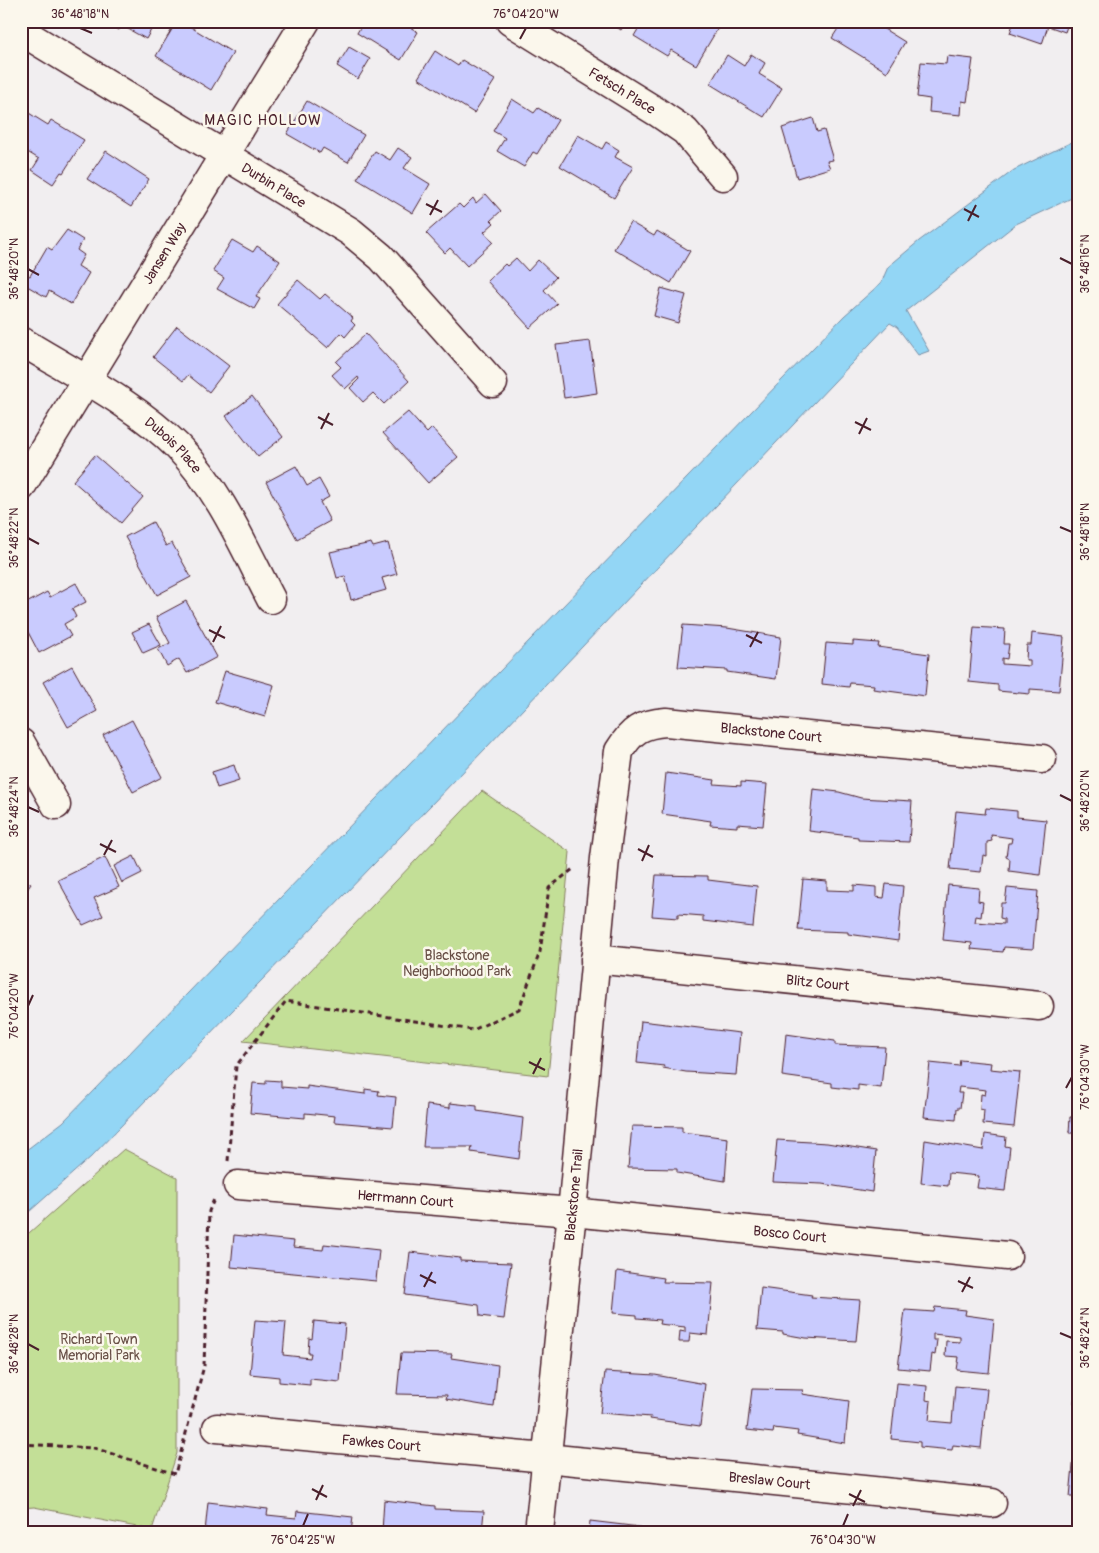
<svg xmlns="http://www.w3.org/2000/svg" width="1099" height="1553" font-family="Pangolin,sans-serif">
<rect width="100%" height="100%" fill="#f1eef0"/>
<filter id="ink" filterUnits="userSpaceOnUse"><feTurbulence type="fractalNoise" baseFrequency=".02" numOctaves="2"/><feDisplacementMap in="SourceGraphic" scale="10" xChannelSelector="R" yChannelSelector="G"/><feConvolveMatrix kernelMatrix="1 2 1 2 8 2 1 2 1" color-interpolation-filters="sRGB"/></filter>
<g filter="url(#ink)">
<path fill="#c3df97" stroke="#867f61" d="M482,791L570,852L548,1076L243,1041Z
M124,1149L177,1177V1453L152,1530L34,1507L21,1508V1240Z"/>
<path fill="#93d6f5" stroke="#768da4" d="M1078,139V195L1016,224L906,311L929,351L918,355L897,327L890,323L486,748L91,1157L21,1219V1154L63,1122L844,316L881,283L888,267L919,241L1014,170Z"/>
<path fill="#c9cbfe" stroke="#4a1f2b" d="M103,21H156L146,39L121,25L119,30Z
M177,21H181L233,53L211,90L156,56Z
M364,21H400L418,32L401,60L357,33Z
M607,21H626L621,30Z
M643,21H688L687,23L697,28L701,21H718L721,23L696,65L671,50L667,56L634,36Z
M843,21H871L905,42L887,72L832,38Z
M1014,21H1069L1065,32L1048,26L1042,44L1010,33Z
M349,47L370,59L358,79L337,66Z
M435,51L458,66L462,60L495,80L474,113L418,78Z
M751,54L765,63L759,74L782,88L764,117L710,84L727,55L744,66Z
M947,56L973,59L967,102L962,101L961,115L929,112L930,99L917,97L921,62L946,64Z
M512,99L534,113L538,108L558,120L537,154L533,152L524,167L497,151L505,138L493,131Z
M307,101L364,135L348,162L323,148L320,153L287,134Z
M24,110L48,125L51,120L84,140L63,173L61,172L53,184L32,170L39,159L21,148V115Z
M813,118L817,132L824,130L833,160L827,161L830,168L797,178L782,128Z
M578,135L602,149L606,142L619,150L615,157L633,167L614,198L560,166Z
M398,148L412,157L404,168L430,184L413,213L357,179L375,151L390,160Z
M106,151L149,179L131,207L87,179Z
M486,194L501,211L491,220L494,223L484,232L493,242L467,266L450,248L445,253L426,233L459,204L463,208L473,198L476,203Z
M630,222L654,236L657,231L690,251L671,283L614,249Z
M67,230L83,240L77,250L84,255L78,266L89,273L71,304L49,291L46,297L22,283L27,275L30,276L47,247L52,250Z
M232,240L253,252L257,246L280,261L256,297L260,299L254,309L217,289L224,278L213,271Z
M516,258L528,271L538,260L556,277L544,290L557,304L530,328L487,281L505,264L507,266Z
M298,280L320,299L325,294L353,318L351,321L355,325L345,337L341,333L328,348L277,304Z
M661,288L686,295L678,323L654,316Z
M177,326L229,366L209,392L188,375L183,381L153,357Z
M366,334L409,381L384,404L373,393L363,402L350,388L359,379L358,377L345,389L332,375L341,367L336,362Z
M590,341L597,393L564,398L556,345Z
M252,396L283,437L258,457L226,416Z
M408,412L427,433L432,428L458,457L428,483L383,433Z
M95,455L143,497L121,523L73,481Z
M296,466L307,486L319,479L329,497L320,502L330,521L297,539L266,482Z
M153,522L166,546L172,543L191,577L157,595L125,537Z
M371,543L373,547L388,543L397,574L382,578L386,590L351,600L345,576L337,578L330,552Z
M76,583L86,602L72,609L76,617L64,624L71,636L39,653L28,632L21,635V606L47,592L50,597Z
M186,601L217,657L187,673L179,659L167,666L158,649L170,643L156,617Z
M149,624L161,645L143,653L132,632Z
M683,625L727,628L781,637L776,679L727,672V670L678,667Z
M974,627L1005,629L1004,644H1009L1007,659L1002,658V664L1030,666V660H1026L1027,645H1031L1032,633L1064,637L1059,691L1030,689V694L998,691V685L969,682Z
M853,641L879,643L878,647L929,654L925,696L873,689L874,685L850,683L849,687L822,684L826,643L853,645Z
M72,666L97,711L68,727L43,682Z
M225,671L274,685L265,717L215,702Z
M132,720L162,777L133,792L103,735Z
M234,765L239,781L217,788L212,772Z
M666,773L715,780L714,784L741,786V782L767,784L763,826L737,824V827L710,825L711,821L662,814Z
M813,789L839,792L861,798L912,801L909,842L858,840V837L809,831Z
M986,808L1017,811V817L1046,820L1040,875L1009,871L1010,859L1006,857L1008,843H1011L1012,838L991,835L992,841L987,842V856L983,855L981,872L950,869L956,811L985,814Z
M134,856L142,873L122,883L114,866Z
M105,857L119,887L94,898L103,916L83,925L58,880Z
M656,875L708,876V880L757,886L753,927L703,921V916L678,914V918L652,916Z
M21,878L31,884L21,898Z
M803,879L827,881V890L854,891V885L876,887V897L884,898L886,884L903,886L898,941L848,934V932L798,930Z
M948,885L979,888L978,901L983,902L981,917L976,916L975,922L1004,924V919L1000,918L1001,903H1005L1007,888L1038,891L1033,949L1004,947L1003,952L971,949L972,943L943,940Z
M641,1021L740,1033L736,1075L686,1072L663,1068L664,1066L637,1063Z
M786,1034L835,1041V1045L885,1047L881,1088L858,1085V1090L832,1087V1083L782,1076Z
M960,1060L991,1063L990,1069L1020,1072L1014,1127L983,1124L984,1110L980,1109L981,1094L985,1095L986,1090L959,1087L958,1093H962L960,1108H957L956,1120L924,1117L930,1063L959,1066Z
M266,1080L281,1081V1087L307,1089V1086L365,1094V1089L379,1091L378,1095L396,1097L393,1127L334,1122L335,1116L305,1113V1118L250,1113L253,1083L266,1084Z
M450,1103L477,1106V1111L523,1118L519,1159L471,1152L472,1147H423L427,1105L450,1108Z
M1070,1117H1078V1133H1069Z
M632,1126L682,1127V1132L728,1138L725,1181L677,1173V1169L628,1168Z
M985,1134L1006,1137L1005,1146L1010,1147L1005,1191L977,1188L979,1176L949,1173L948,1186L921,1183L925,1140L983,1150Z
M777,1140L827,1143L876,1151L872,1192L822,1184L773,1182Z
M234,1235L294,1241L293,1247L323,1250L324,1244L379,1250L376,1281L231,1267Z
M410,1252L460,1258V1261L511,1263L504,1319L480,1316L479,1305L405,1295Z
M617,1271L664,1278L663,1282L713,1283L708,1335L690,1333L689,1342H679L680,1331L685,1332V1327L659,1324L660,1320L637,1318V1315L613,1313Z
M761,1288L812,1295L811,1297L860,1300L856,1341L806,1338L783,1334V1332L757,1330Z
M935,1307L966,1310L965,1315L994,1319L989,1373L957,1370L959,1357L945,1356L946,1341L960,1342V1337L933,1334V1340H937L935,1355L932,1354L930,1371L898,1368L905,1310L934,1312Z
M255,1320L286,1322L283,1355L310,1358L311,1353H308L309,1338L312,1339L314,1321L345,1324L340,1382L310,1379V1385L279,1382V1377L250,1374Z
M401,1353L452,1354L451,1358L498,1365L494,1407L446,1399L447,1395L397,1394Z
M1078,1365V1404L1074,1403Z
M605,1372L655,1375L705,1384L700,1426L650,1419L651,1417L600,1413Z
M897,1383L927,1386L926,1400L931,1401L929,1421L952,1423L955,1386L987,1389L981,1448L953,1445L952,1450L920,1447V1442L891,1439Z
M752,1389L803,1390L802,1394L849,1401L845,1443L797,1435L798,1431L774,1428L773,1433L747,1430Z
M1076,1433H1078V1497H1070Z
M384,1500L435,1506V1509L484,1511L482,1532H382Z
M208,1502L268,1509L267,1515L296,1518L297,1511L353,1517L351,1532H205Z
M590,1521L640,1527L639,1530L686,1532H589Z"/>
<g fill="none" stroke-linecap="round" stroke-linejoin="round">
<defs>
<g id="street">
<path id="s1" d="M510,21L657,112L685,131L723,176"/>
<path id="s2" d="M21,31L351,232L381,257L493,383"/>
<path id="s3" d="M21,341C73,373 135,404 178,447C220,490 244,547 271,599"/>
<path id="s4" d="M21,487L306,21"/>
<path d="M21,743L56,805"/>
<path id="s5" d="M595,959L1039,1006"/>
<path id="s6" d="M238,1185L572,1212L1007,1256"/>
<path id="s7" d="M217,1428L546,1458L992,1503"/>
<path id="s8" d="M539,1532L572,1212L605,858L619,751C632,730 641,724 666,722L1042,759"/>
</g>
</defs>
<use href="#street" stroke="#4a1f2b" stroke-width="31"/>
<path stroke="#4a1f2b" stroke-width="3" stroke-dasharray="5 4" stroke-linecap="butt" d="M228,1161L236,1066L286,1001L473,1030L519,1009L540,952L549,888L573,869
M21,1444L94,1448L175,1474L204,1366L209,1211L215,1197"/>
<use href="#street" stroke="#fbf7ec" stroke-width="28"/>
</g>
</g>
<path fill="none" stroke="#4a1f2b" stroke-width="2" d="M80,28L92,33M520,39L526,28M426,204L442,212M964,209L979,217M430,215L438,200M968,221L976,205M1060,258L1072,264M28,269L39,275M318,417L333,425M855,422L871,430M321,429L329,413M859,434L867,418M1060,527L1072,532M28,538L39,544M209,630L225,638M746,635L762,643M213,642L221,626M750,647L758,632M1060,795L1072,801M28,807L39,812M100,844L116,852M638,849L653,857M104,855L112,840M642,861L649,845M28,1006L33,995M529,1062L545,1070M533,1074L541,1058M1066,1088L1072,1077M420,1275L436,1283M958,1281L973,1288M424,1287L432,1272M962,1292L970,1277M1060,1333L1072,1338M28,1344L39,1350M312,1489L327,1497M849,1494L865,1502M316,1500L323,1485M853,1506L861,1490M303,1526L308,1514M843,1526L848,1514"/>
<g text-anchor="middle" stroke-width="5" stroke-linejoin="round" paint-order="stroke">
<g font-size="14" fill="#4a1f2b" stroke="#fbf7ec">
<text dy="5" stroke="none"><textPath href="#s1" startOffset="132">Fetsch Place</textPath></text>
<text dy="5" stroke="none"><textPath href="#s2" startOffset="296">Durbin Place</textPath></text>
<text dy="5" stroke="none"><textPath href="#s4" startOffset="274">Jansen Way</textPath></text>
<text dy="5" stroke="none"><textPath href="#s3" startOffset="185">Dubois Place</textPath></text>
<text dy="5" stroke="none"><textPath href="#s8" startOffset="949">Blackstone Court</textPath></text>
<text dy="5" stroke="none"><textPath href="#s5" startOffset="224">Blitz Court</textPath></text>
<text dy="5" stroke="none"><textPath href="#s8" startOffset="339">Blackstone Trail</textPath></text>
<text dy="5" stroke="none"><textPath href="#s6" startOffset="168">Herrmann Court</textPath></text>
<text dy="5" stroke="none"><textPath href="#s6" startOffset="554">Bosco Court</textPath></text>
<text dy="5" stroke="none"><textPath href="#s7" startOffset="165">Fawkes Court</textPath></text>
<text dy="5" stroke="none"><textPath href="#s7" startOffset="555">Breslaw Court</textPath></text>
</g>
<g font-size="14" fill="#684f46" stroke="#fbf7ec">
<text x="457" y="960">Blackstone<tspan x="457" dy="16">Neighborhood Park</tspan></text>
<text x="99" y="1344">Richard Town<tspan x="99" dy="16">Memorial Park</tspan></text>
</g>
<g font-size="15" letter-spacing="1" fill="#4a1f2b" stroke="#fbf7ec">
<text x="263" y="125">MAGIC HOLLOW</text>
</g>
</g>
<rect width="1099" height="1553" fill="none" stroke="#fbf7ec" stroke-width="55"/>
<rect x="28" y="28" width="1044" height="1498" fill="none" stroke="#4a1f2b" stroke-width="2"/>
<g font-size="12" text-anchor="middle" fill="#4a1f2b">
<text x="80" y="18">36°48'18"N</text>
<text x="526" y="18">76°04'20"W</text>
<text transform="translate(1085 264) rotate(-90)" y="4">36°48'16"N</text>
<text transform="translate(14 269) rotate(-90)" y="4">36°48'20"N</text>
<text transform="translate(1085 532) rotate(-90)" y="4">36°48'18"N</text>
<text transform="translate(14 538) rotate(-90)" y="4">36°48'22"N</text>
<text transform="translate(1085 801) rotate(-90)" y="4">36°48'20"N</text>
<text transform="translate(14 807) rotate(-90)" y="4">36°48'24"N</text>
<text transform="translate(14 1006) rotate(-90)" y="4">76°04'20"W</text>
<text transform="translate(1085 1077) rotate(-90)" y="4">76°04'30"W</text>
<text transform="translate(1085 1338) rotate(-90)" y="4">36°48'24"N</text>
<text transform="translate(14 1344) rotate(-90)" y="4">36°48'28"N</text>
<text x="303" y="1544">76°04'25"W</text>
<text x="843" y="1544">76°04'30"W</text>
</g>
</svg>
